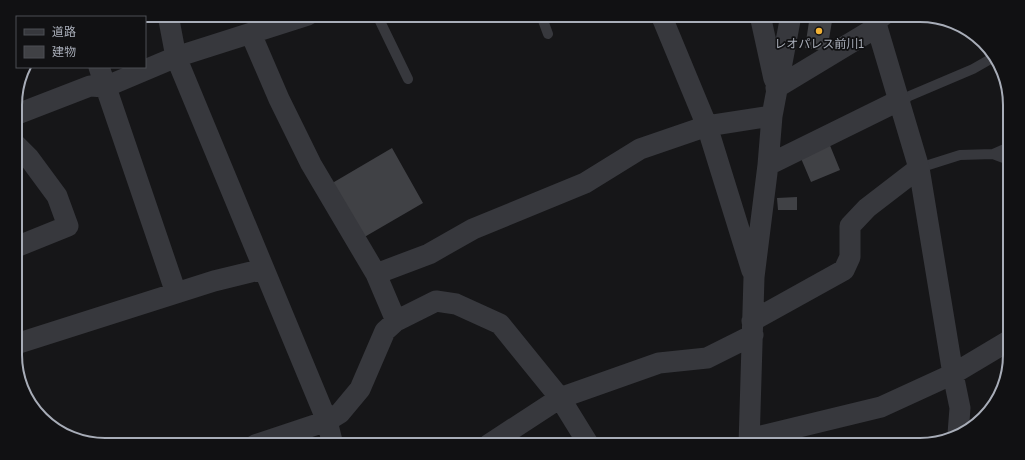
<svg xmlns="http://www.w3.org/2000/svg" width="1025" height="460" font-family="'Archivo Narrow','Noto Sans JP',sans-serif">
<rect width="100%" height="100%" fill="#161618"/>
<path fill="#404145" d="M810,15H833L827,51L805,48Z
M829,143L840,170L811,182L800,156Z
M392,148L423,203L361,239L329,185Z
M797,197V210H778L777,198Z"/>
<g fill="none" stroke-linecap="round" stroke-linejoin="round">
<path stroke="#37383d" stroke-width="10" d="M377,15L408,79
M541,15L548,34
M877,27L893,15
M900,100L973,69L994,57
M993,154L1009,160
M919,168L960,155L993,154L1009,147"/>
<path stroke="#37383d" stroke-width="21" d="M168,15L176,57L327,421L333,445
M661,15L707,126L752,271
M760,15L774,79
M251,34L279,99L311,164L376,274
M99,67L176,293
M776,88L877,27L919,168L953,374L960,408L958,434
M15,115L90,86L105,87L176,57L308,15
M15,144L29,158L57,196L68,226L16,247
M768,165L900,100
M396,321L376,274L429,254L473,229L585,183L640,149L707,126L772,116
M752,321L844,270L850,257V226L867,208L919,168
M16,344L214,281L263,269
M749,439L881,407L953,374L1010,340
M255,445L327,421L340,413L360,389L385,331L396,321L436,301L456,304L500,324L560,398L589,445
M488,445L560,398L659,363L707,358L753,335
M749,445L754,277L768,165L772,116L791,15"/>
</g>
<circle fill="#f2b134" stroke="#111113" stroke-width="1.5" cx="819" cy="31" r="4"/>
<g text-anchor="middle" stroke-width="3.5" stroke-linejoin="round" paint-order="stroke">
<g font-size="12" fill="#a8adb8" stroke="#111113">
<text x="819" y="48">レオパレス前川1</text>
</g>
</g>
<path d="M0 0H1025V460H0ZM105 22H920A83 83 0 0 1 1003 105V355A83 83 0 0 1 920 438H105A83 83 0 0 1 22 355V105A83 83 0 0 1 105 22Z" fill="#111113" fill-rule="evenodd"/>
<path fill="none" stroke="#a8adb8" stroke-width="2" d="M105 22H920A83 83 0 0 1 1003 105V355A83 83 0 0 1 920 438H105A83 83 0 0 1 22 355V105A83 83 0 0 1 105 22Z"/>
<rect x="16" y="16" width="130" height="52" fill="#111113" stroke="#4d4f55"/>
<rect x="24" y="29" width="20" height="6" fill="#37383d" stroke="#4d4f55"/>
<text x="52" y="36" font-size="12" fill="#a8adb8">道路</text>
<rect x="24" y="46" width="20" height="12" fill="#404145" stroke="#4d4f55"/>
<text x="52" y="56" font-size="12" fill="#a8adb8">建物</text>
</svg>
